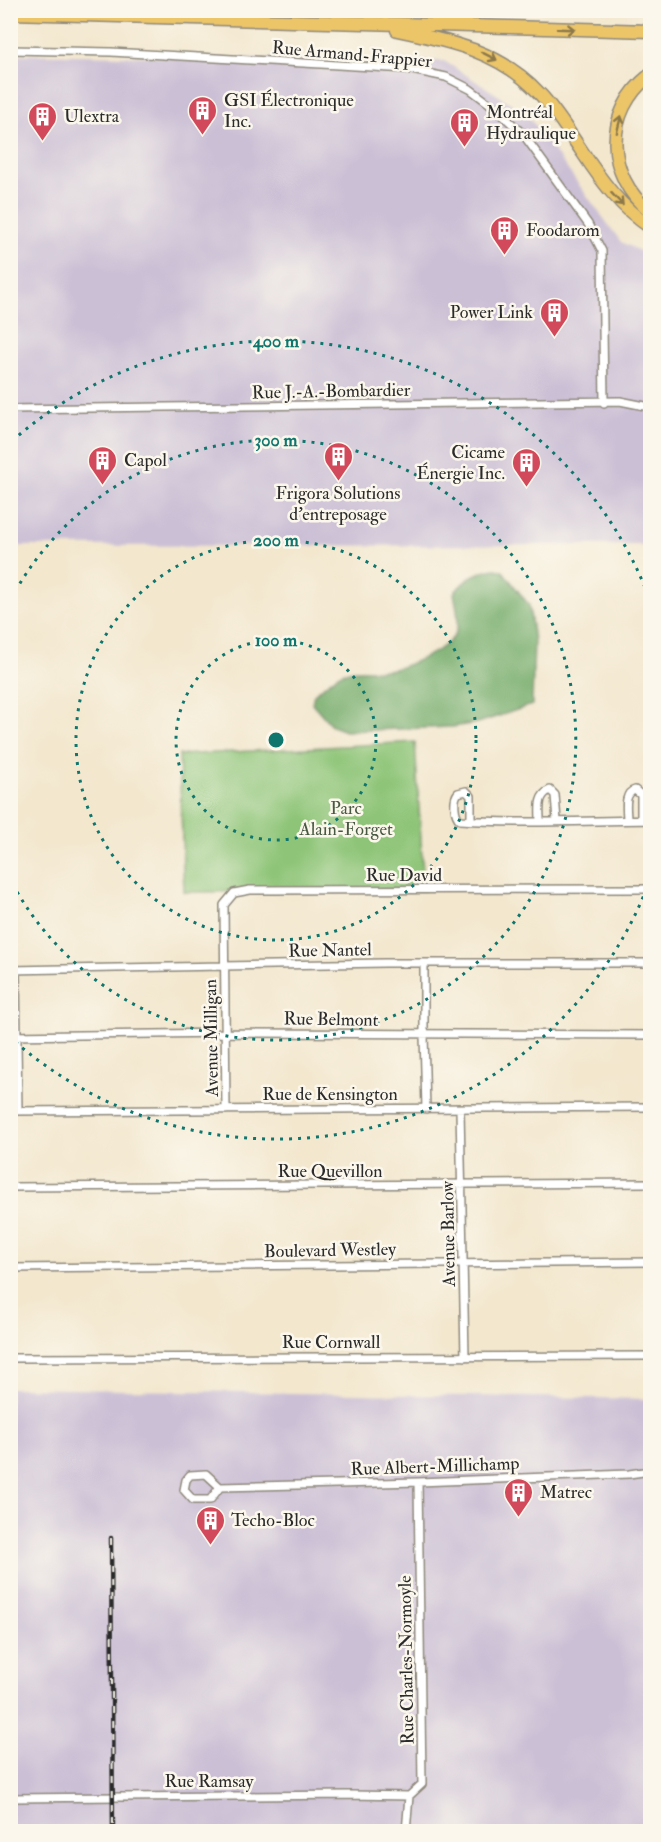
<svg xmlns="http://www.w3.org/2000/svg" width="661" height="1842" font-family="'IM FELL Double Pica',serif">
<rect width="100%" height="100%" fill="#fbf7ec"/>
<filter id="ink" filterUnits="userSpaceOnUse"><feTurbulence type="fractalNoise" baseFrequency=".0167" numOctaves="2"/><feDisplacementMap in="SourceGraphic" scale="12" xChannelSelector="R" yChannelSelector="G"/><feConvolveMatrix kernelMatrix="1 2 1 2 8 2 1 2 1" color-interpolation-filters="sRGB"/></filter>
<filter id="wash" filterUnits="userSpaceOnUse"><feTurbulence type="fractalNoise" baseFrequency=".008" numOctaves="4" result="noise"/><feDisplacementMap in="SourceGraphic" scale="24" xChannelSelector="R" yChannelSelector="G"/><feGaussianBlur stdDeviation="1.35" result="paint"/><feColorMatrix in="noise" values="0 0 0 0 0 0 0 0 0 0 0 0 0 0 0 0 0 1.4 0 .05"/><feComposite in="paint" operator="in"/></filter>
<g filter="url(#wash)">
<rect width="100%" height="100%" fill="#f3e7ce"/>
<path fill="#cbbfd5" d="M11,54L444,61L526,113L621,242L650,256V545L11,546Z
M10,1388L650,1399V1831H11Z"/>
<path fill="#8dc477" stroke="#5c7851" stroke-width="1.5" d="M415,742L424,890L184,892L179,755Z"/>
<path fill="#72aa68" stroke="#4e6a4a" stroke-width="1.5" d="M495,569L502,570L529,605L534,641L532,705L478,723L452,727L345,731L332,726L312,703L314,694C322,688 331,679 340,674C354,667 371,671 386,670C403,669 447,650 455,634C461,622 456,605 454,593C468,577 473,573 495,569Z"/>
</g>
<g filter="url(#ink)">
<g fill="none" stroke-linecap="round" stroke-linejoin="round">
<defs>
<path id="minor" d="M10,50L111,52L407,69L446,77L470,89L494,107L523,134L588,224L602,251L604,403
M10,409L620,401L650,407
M627,820C627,810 623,793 635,790L641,795V820
M471,821V796L466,791L458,793C453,799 454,815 460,820C523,824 587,821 650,820
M540,821C540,809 537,796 550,790L555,795L557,821
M424,963V1035L426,1109
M10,970L385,963H650
M16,970L18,1111
M10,1036L226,1033L650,1035
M460,1109L465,1357
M226,1110L224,905L234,893L250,890L650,889
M10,1111L650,1107
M10,1187L650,1183
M10,1268L650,1262
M10,1358L650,1356
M220,1487L210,1500H193L184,1490L186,1480L190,1475L206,1474L220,1487L418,1482L629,1474L650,1471
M10,1798L350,1795L409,1796
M406,1832L409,1796L422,1784L418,1482"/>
<path id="motorway" d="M10,13L650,31
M397,30C450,41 502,52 540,94C556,111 568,131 581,150C601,180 620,207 650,227
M650,75C603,112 605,175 650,212"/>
</defs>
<use href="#minor" stroke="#8f897c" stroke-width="10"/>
<use href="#motorway" stroke="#8f897c" stroke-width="15"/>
<use href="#minor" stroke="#fff" stroke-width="7"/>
<use href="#motorway" stroke="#ecc569" stroke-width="12"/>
<defs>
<path id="rail" d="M111,1538L113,1832"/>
</defs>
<use href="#rail" stroke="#2b2b2b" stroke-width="4.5"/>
<use href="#rail" stroke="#fbf7ec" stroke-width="2" stroke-dasharray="7" stroke-linecap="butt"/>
</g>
<defs><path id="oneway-shaft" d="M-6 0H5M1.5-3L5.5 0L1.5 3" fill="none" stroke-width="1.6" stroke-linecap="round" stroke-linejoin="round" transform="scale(1.5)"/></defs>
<g stroke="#8c784a">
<use href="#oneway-shaft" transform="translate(566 29) rotate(2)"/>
<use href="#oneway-shaft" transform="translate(489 56) rotate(27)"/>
<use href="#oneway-shaft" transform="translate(619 124) rotate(-76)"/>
<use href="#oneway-shaft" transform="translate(617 199) rotate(47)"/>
</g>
</g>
<g fill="none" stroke="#0f766e" stroke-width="3" stroke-dasharray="3 6">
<circle cx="276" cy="740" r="100"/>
<circle cx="276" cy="740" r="200"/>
<path d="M11 599A300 300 0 1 1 11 881"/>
<path d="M650 880A399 399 0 0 1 12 1039M12 441A399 399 0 0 1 650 600"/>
</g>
<defs>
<symbol id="building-pin" viewBox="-11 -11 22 30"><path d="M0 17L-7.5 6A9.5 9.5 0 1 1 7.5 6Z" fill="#d1495b" stroke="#fbf7ec"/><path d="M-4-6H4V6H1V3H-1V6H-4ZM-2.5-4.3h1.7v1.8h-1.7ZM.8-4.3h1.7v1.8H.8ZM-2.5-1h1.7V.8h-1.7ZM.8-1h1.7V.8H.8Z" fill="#fff"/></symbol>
</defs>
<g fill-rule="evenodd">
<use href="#building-pin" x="186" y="94" width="33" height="45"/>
<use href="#building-pin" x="26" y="100" width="33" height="45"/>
<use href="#building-pin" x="448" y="106" width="33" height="45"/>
<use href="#building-pin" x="488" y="214" width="33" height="45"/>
<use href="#building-pin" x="538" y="296" width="33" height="45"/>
<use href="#building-pin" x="322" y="440" width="33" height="45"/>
<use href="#building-pin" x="86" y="444" width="33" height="45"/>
<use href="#building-pin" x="510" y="446" width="33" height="45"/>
<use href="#building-pin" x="502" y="1476" width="33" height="45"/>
<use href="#building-pin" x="194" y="1504" width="33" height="45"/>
</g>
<g text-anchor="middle" stroke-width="5" stroke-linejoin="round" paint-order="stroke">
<g font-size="18" fill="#2b2b2b" stroke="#fbf7ec">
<text transform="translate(352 54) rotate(5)" y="6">Rue Armand-Frappier</text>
<text transform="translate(331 391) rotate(-1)" y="6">Rue J.-A.-Bombardier</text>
<text x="404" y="881">Rue David</text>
<text transform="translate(330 950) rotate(-1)" y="6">Rue Nantel</text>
<text transform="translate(331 1019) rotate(1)" y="6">Rue Belmont</text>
<text transform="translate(211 1038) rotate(-91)" y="6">Avenue Milligan</text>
<text x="330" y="1100">Rue de Kensington</text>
<text x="330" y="1177">Rue Quevillon</text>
<text transform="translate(448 1234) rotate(-91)" y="6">Avenue Barlow</text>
<text transform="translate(330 1250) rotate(-1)" y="6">Boulevard Westley</text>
<text x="331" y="1348">Rue Cornwall</text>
<text transform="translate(435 1466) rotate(-2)" y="6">Rue Albert-Millichamp</text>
<text transform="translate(406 1660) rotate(-91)" y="6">Rue Charles-Normoyle</text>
<text x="209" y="1787">Rue Ramsay</text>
</g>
<g font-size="18" fill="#2b2b2b" stroke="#fbf7ec" text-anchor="start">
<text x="224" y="106">GSI Électronique<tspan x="224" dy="21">Inc.</tspan></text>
<text x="486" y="118">Montréal<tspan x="486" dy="21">Hydraulique</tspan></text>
<text x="64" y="122">Ulextra</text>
<text x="526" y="236">Foodarom</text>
<text x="533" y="318" text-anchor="end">Power Link</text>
<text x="505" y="458" text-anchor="end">Cicame<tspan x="505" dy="21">Énergie Inc.</tspan></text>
<text x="124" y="466">Capol</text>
<text x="338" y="499" text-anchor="middle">Frigora Solutions<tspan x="338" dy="21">d'entreposage</tspan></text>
<text x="540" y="1498">Matrec</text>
<text x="231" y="1526">Techo-Bloc</text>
</g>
<g font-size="18" fill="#485942" stroke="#fbf7ec">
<text x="346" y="814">Parc<tspan x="346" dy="21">Alain-Forget</tspan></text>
</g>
</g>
<circle cx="276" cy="740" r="9" fill="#0f766e" stroke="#fbf7ec" stroke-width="3"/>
<g font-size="18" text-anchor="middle" font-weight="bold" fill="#0f766e" stroke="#fbf7ec" stroke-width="5" stroke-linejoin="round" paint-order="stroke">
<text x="276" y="347">400 m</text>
<text x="276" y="446">300 m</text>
<text x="276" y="546">200 m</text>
<text x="276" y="646">100 m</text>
</g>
<rect width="661" height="1842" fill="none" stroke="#fbf7ec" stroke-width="36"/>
</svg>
